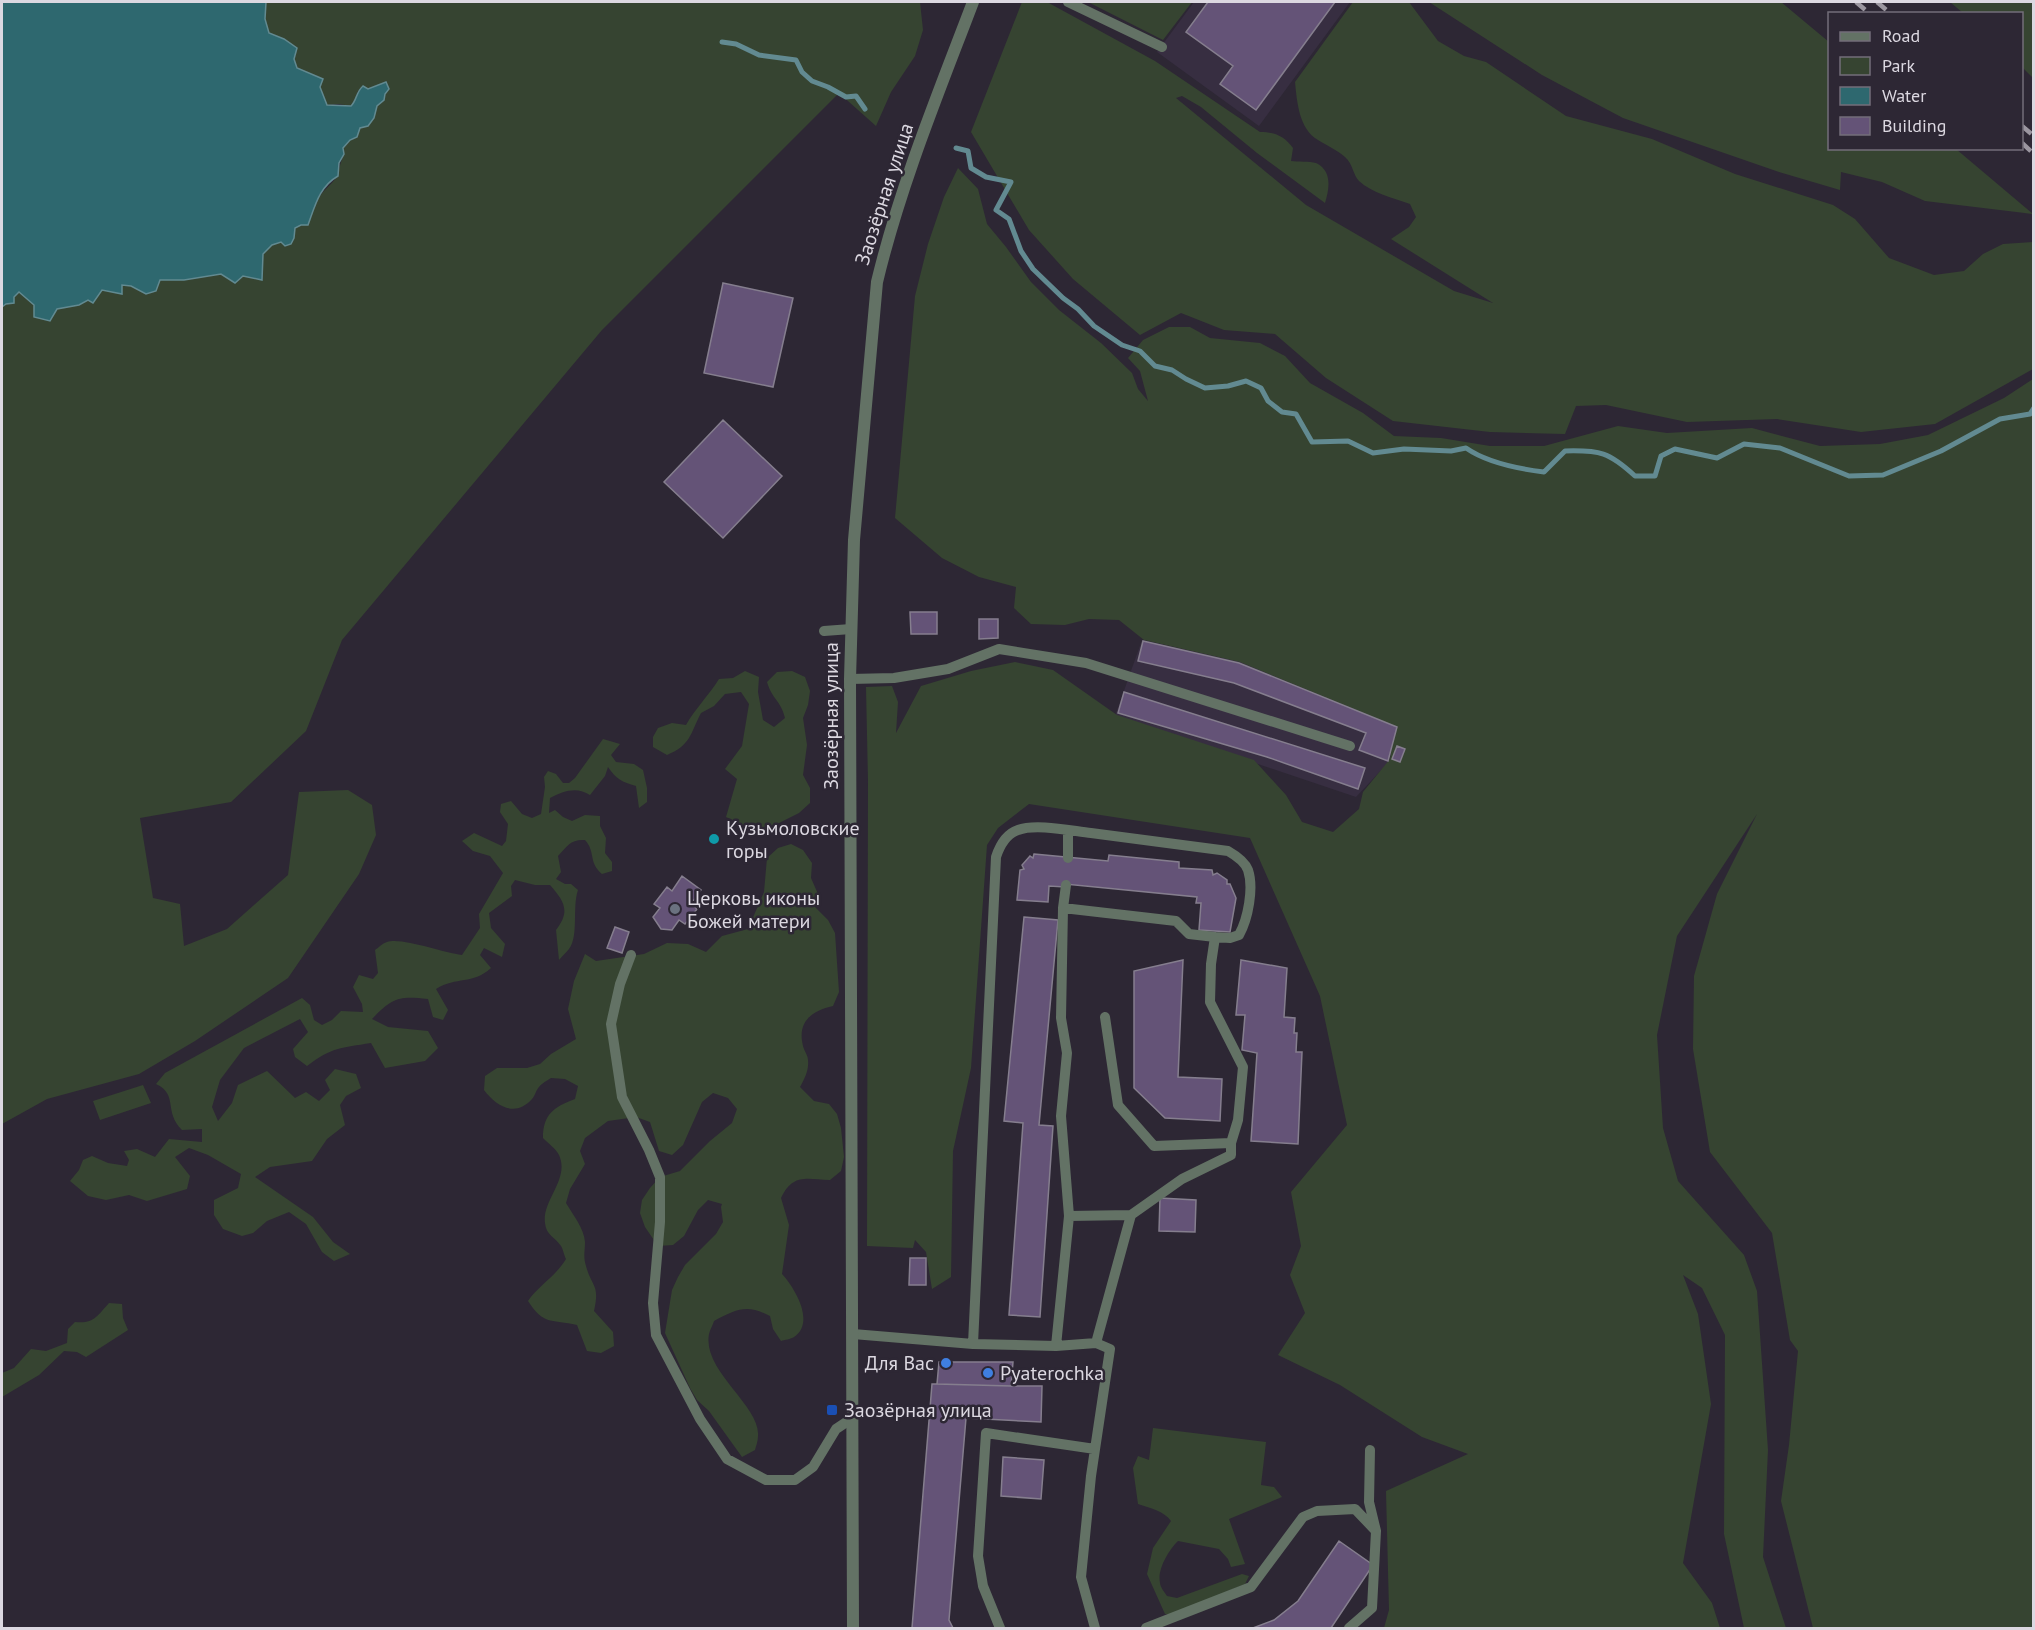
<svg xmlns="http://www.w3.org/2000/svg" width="2035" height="1630" font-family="'PT Sans',sans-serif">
<rect width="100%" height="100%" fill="#2d2734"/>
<path fill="#372e41" d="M1194,2H1350L1259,126L1157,52Z
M1142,640L1243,662L1399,726L1388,763L1356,797L1115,716Z"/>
<path fill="#364431" d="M266,2H920L923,30L915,56L891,92L876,126L839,93L602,330L342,640L306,731L231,802L140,818L153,898L180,904L184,946L227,929L288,875L299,792L348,790L372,805L376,835L359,874L288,978L195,1041L139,1074L47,1099L2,1124V307L19,292L34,305V317L50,321L57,309C77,304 85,303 101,290L122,294V285L131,286L146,294L157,285L160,280H184L221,274L229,278L243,275L262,279L263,254L272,245L281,242L285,246L294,238L295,228L311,218C316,194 323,194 337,177C338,174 341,160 344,154L343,148L350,140L357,137L360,128L368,126L374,118L377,106L384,100L386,82L368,89L358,91L355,102L351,106L339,104L327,105L320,87L308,73L297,68L294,59L296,54L284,39L269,33L265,19Z
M1022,2H1047L1155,61L1260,132C1275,132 1284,136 1293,148L1291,161C1298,162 1309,161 1316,163C1333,171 1329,190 1325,203L1257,153L1201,107L1182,96L1176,98L1306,205L1454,291L1493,303L1391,239L1409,227L1416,217L1410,204C1393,198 1372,193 1359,181C1353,175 1353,164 1345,157C1337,150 1328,146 1318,140C1299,129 1297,102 1295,82L1353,2H1409L1438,41L1464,56L1486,62L1566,116L1652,139L1735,174L1833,205L1855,219L1889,258L1934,275L1964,271L1983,254L2003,244L2033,242V369L1935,424L1861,432L1777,419L1687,422L1606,405L1576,406L1565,434L1490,432L1393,421L1326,378L1275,334L1224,330L1181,313L1140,335L1073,279L1029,230L971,132Z
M1088,2H1192L1163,40Z
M1429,2H1781L1829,42L1830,148L1956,149L2033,214L1925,201L1882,182L1841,172L1840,190L1779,172L1623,118L1542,75Z
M1950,2H2033V78L2022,67V14L1963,13Z
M958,168L978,189L987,224L1006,247L1031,282L1059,310L1101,343L1132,373L1138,389L1148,401L1140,371L1128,358L1143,340L1169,327H1190L1210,338L1260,343L1285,356L1310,383L1363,413L1394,436L1441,438L1490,446H1544L1618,426L1667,433L1752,428L1820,446L1880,444L1928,435L2004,398L2033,379V1628H1813L1781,1501L1789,1445L1798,1351L1790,1340L1772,1233L1710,1152L1693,1049L1694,976L1717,894L1757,814L1677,936L1657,1035L1663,1128L1678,1181L1744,1255L1757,1291L1768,1450L1763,1557L1786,1628H1744L1724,1534L1725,1335L1702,1288L1683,1275L1698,1314L1711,1404L1683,1563L1712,1603L1720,1628H1384L1389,1610L1386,1491L1468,1454L1422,1437L1340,1385L1278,1355L1305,1313L1290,1275L1301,1246L1291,1192L1347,1125L1320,996L1250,838L1029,804L998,828L987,845L971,1068L953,1151L951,1277L932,1289L926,1252L915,1240L913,1248L867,1246L868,781L866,687L892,686L898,702L896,733L921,686L971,671L1015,662L1053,670L1117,715L1254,760L1286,795L1302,822L1333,832L1359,809L1363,792L1390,759L1395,726L1240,662L1144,640L1119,620L1089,619L1065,625L1031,624L1014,608L1016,587L979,577L942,558L895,518L915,296L928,244L944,197Z
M745,671L759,677L758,692L763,720L774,727L785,718C781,701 772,699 767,682L777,672L792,671L805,677L810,691L808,705L803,718L807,745L803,775L810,788V803L799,813L759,833H745L737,822L726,817L737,779L725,769L742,746L749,704L741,692L725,694L714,706L701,713C690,734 691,745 667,755L653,747V737L658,728L672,723L686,725C695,709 709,695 719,679L733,678Z
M603,739L620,744L611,755L616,762L634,764L643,770L647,788V802L639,808L636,786C622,782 616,779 608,767L605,776L590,795C577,786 563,791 550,798L549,813L555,810L563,817L572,821L585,815L600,816V826L606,838L605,853L612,862V871L602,874C588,862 596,852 585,840C571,839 567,846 558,856L561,872L556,879L565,884H571L578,890C572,907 579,936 569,949C566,953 562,956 559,960L556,930C571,911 564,901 550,885H535L515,880L511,886L512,896L489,913L491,928L505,944L502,957L484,948L480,955L491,968C472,985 457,976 436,989L448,1010L443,1020L433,1017L428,999C399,996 393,997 372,1019L388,1027L428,1031L438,1048L425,1061L385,1068L371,1043C341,1048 332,1047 307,1066L295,1057L293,1049L308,1032L300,1019L244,1048L220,1080L212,1107L218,1121L232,1103L238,1085L267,1071L295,1098L306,1092L319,1101L330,1090L325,1080L335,1069L356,1074L361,1088L346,1096L340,1105L345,1125L327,1139L312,1161L270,1167L255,1177L313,1217L333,1242L350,1254L334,1261L322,1252L306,1224L289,1212L267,1221L253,1233L242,1236L223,1229L214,1215V1200L238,1188L241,1174L208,1155L189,1148L175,1157L190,1176L187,1189L147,1201L129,1195L106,1200L88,1196L70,1181L79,1170L83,1160L92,1156L108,1163L127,1166L129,1160L124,1151L137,1149L155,1157L169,1139L202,1142V1129L182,1130C163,1111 179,1095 156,1084L165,1073L302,998L310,1005L314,1020L322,1025L332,1020L341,1011L363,1012L362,1004L353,987L359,975L373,979L378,973L375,950C379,947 383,943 387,942C402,937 443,953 462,955L480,928L479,914L503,873L490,856L473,851L462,841L474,833L502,846L506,841L508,824L500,812L501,804L511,801L522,814L532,818L541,814L545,787L544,777L548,771L556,774L563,783H569L575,778Z
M791,844L803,850L812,863L811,878L818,894L815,907L828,920L835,933L839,992L833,1006C811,1011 797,1022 803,1046C804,1051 808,1055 808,1060C809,1070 805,1078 800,1087L814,1101L829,1104L837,1114L841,1128L844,1157L841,1171L830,1180C806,1179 793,1173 781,1198L789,1225L782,1274C794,1287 816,1322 794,1337C791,1339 784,1340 781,1341L773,1329L770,1316C747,1304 737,1309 714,1321C713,1325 710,1329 709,1334C702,1371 761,1406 758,1436C758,1441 756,1446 755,1450L742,1457L709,1411L697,1400L690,1388L665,1333L672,1290L678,1277L685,1265L716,1234L723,1222L721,1207L722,1204L708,1200L698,1210L684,1236L673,1245L658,1246L645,1227L640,1213L642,1200L650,1188L660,1177L680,1171L710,1141L732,1123L737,1109L728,1098L713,1093L702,1102L683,1145L672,1155L659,1151L650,1122L636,1117L608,1121L585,1138L580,1151L585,1164L570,1189L566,1203C573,1215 584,1228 585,1242C585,1251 583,1257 586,1266C592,1288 600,1284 594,1311L613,1332L614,1346L601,1353L587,1351L577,1325C552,1319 544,1326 528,1301C539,1285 556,1276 566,1259C564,1255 563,1249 561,1246C555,1237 546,1235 545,1223C542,1200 570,1179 559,1155C556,1149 548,1143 543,1138C543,1114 554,1107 575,1099L578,1086L565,1079L551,1078C548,1080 542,1083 539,1087C536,1090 535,1096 532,1099C515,1118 496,1106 484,1090L485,1076L497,1068H527L540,1064L551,1054L576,1039L568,1009L574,981L585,954L596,961L644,954L667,943L688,944L706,952L722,936L748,929L764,892L767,858L778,848Z
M143,1085L151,1103L100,1120L93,1101Z
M109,1303L122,1304L123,1318L128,1330L86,1357L77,1352L64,1351L39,1375L2,1397V1373L14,1368L31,1349L46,1351L67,1343L68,1329L75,1322C94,1324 97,1316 109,1303Z
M1153,1428L1266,1442L1261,1485L1274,1487L1282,1497L1229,1519L1245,1564L1231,1567L1228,1559L1219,1549L1178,1541C1169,1550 1157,1569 1160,1583C1160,1587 1165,1593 1167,1596L1177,1598L1242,1574L1249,1576L1245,1584L1173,1614H1165L1147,1574L1153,1548L1171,1521C1164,1511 1150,1508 1138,1504L1133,1468L1138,1456L1149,1460Z"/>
<path fill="#2e686f" stroke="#628a91" stroke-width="1.5" d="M2,2H266L265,19L269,33L284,39L297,48L294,59L297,68L323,79L320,87L327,105L351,106C357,100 356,92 363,86L368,89L386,82L389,89L385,94L384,100L377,106L374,118L368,126L360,128L357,137L350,140L343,148L344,154L339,163L338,176C319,187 315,206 308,225H301L295,228L294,238L291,244L285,246L281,242L272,245L263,254L262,280L243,276L235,283L221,274L184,280H160L156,291L146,294L131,286L122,285V294L102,290L93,303L88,300L79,305L57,309L50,321L34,317V305L19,292L14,297V303L6,304L2,307Z"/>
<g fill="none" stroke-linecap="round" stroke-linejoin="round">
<path stroke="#628a91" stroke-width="5" d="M722,42L736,44L759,55L796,60L802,72L812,81L828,87L846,97L856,96L865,109
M956,148L968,151L971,168L986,177L1011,182L996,210L1009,219L1021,251L1033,269L1063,298L1078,309L1094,326L1122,345L1140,351L1155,366L1172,370L1186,379L1205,388L1228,386L1246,381L1261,388L1268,401L1282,412L1296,414L1312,442L1348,441L1373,453L1404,449L1451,451L1466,448C1486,462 1520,469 1544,472L1565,451C1600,450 1609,452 1635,476H1655L1661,456L1675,449L1717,458L1744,444L1780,448L1849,476L1883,475L1941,451L2000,419L2030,414L2034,408"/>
</g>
<path fill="#645377" stroke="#857e8e" stroke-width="1.5" d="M1208,2H1335L1256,110L1220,84L1233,66L1186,32Z
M723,283L793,298L773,387L704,373Z
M723,420L782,476L723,538L664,482Z
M910,612H937V634H911Z
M979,619H998V638L979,639Z
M1143,641L1239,663L1397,727L1388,761L1359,750L1366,733L1234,683L1138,661Z
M1124,692L1365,768L1358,789L1267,757L1118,713Z
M1397,746L1405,749L1400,762L1392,759Z
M1034,854L1108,861L1109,855L1179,862V868L1212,870L1213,875L1217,873L1227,880V884H1230L1236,898L1230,932L1199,930L1201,903H1196L1197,897L1065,884V887L1049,886L1048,902L1017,900L1020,870L1024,869L1022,865L1030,856L1033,858Z
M682,876L701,890L691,904L697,909L685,924L679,920L672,930L661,929L653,917L660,908L654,904L667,887L672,891Z
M1024,917L1058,920L1039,1125L1053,1126L1040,1317L1009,1315L1023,1123L1004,1121Z
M615,927L629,932L622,953L607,948Z
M1183,960L1178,1077L1222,1079L1220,1121L1165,1118L1134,1088V971Z
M1241,960L1287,968L1284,1017L1295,1018L1294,1033H1297L1296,1052H1302L1298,1144L1251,1141L1257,1053L1242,1050L1245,1015H1236Z
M1160,1198L1196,1200L1195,1232L1159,1231Z
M910,1258H926V1285H909Z
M939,1362H1013L1011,1386H1042L1041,1422L966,1418L949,1620L953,1628H912L932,1384H937Z
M939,1362H1013L1011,1386L937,1384Z
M1003,1457L1044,1460L1041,1499L1001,1496Z
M1339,1541L1373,1565L1331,1628H1253L1274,1620L1298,1601Z"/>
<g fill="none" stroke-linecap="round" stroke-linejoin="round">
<path stroke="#637265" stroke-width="10" d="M1068,2L1162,47
M824,631L851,629
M850,679L894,678L948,669L999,649L1086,663L1350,746
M1068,858V830
M1063,908L1066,885
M631,955L620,984L611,1024L622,1097L649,1150L660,1177V1222L653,1303L656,1335L700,1419L727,1459L766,1480H795L813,1467L836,1429L851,1419
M1105,1017L1118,1105L1154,1146L1231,1143
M853,1334L973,1344L1056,1346L1096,1343L1110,1349L1091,1476L1081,1577L1095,1628
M1096,1343L1131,1215
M973,1344L996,857C1000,845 1006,834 1018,830C1036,823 1072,831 1091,833C1137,839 1182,845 1228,851C1235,855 1245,862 1248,870C1254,888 1248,919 1239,935L1230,938L1215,937
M1056,1346L1069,1216L1061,1116L1067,1053L1061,1018L1063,908L1176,921L1189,934L1215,937L1211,964L1210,1002L1243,1067L1238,1120L1231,1143V1155L1182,1179L1131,1215L1069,1216
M1370,1450L1369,1502L1376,1531
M1000,1628L983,1586L978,1556L986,1433L1095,1449
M1146,1628L1251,1587L1303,1517L1317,1511L1355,1509L1376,1531L1372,1608L1349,1628"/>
<path stroke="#637265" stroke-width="12" d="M853,1628L850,679L854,540L877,282C900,186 938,94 973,2"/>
<path stroke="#9b96a0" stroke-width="4.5" stroke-dasharray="12 6" stroke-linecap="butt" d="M1856,2L1870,14
M1877,2L1891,14
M2022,126L2034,136
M2022,143L2034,154"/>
</g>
<circle fill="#0f9aa8" stroke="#2d2734" stroke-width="2" cx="714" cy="839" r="6"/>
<circle fill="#6b7280" stroke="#2d2734" stroke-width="2" cx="675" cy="909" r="6"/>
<g fill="#3f7fe0" stroke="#2d2734" stroke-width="2">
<circle cx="946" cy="1363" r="6"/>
<circle cx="988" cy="1373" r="6"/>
</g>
<rect fill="#1a4fb4" stroke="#2d2734" stroke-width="2" x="826" y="1404" width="12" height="12" rx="3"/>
<g text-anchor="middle" stroke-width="5" stroke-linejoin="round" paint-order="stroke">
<g font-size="20" fill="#dcd8e1" stroke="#2d2734">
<text transform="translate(884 194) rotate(-72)" y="7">Заозёрная улица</text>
<text transform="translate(831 716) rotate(-90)" y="7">Заозёрная улица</text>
</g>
<g font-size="20" fill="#dcd8e1" stroke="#2d2734" text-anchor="start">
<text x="726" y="835">Кузьмоловские<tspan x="726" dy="23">горы</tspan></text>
<text x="687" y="905">Церковь иконы<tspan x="687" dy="23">Божей матери</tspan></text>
<text x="934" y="1370" text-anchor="end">Для Вас</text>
<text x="1000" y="1380">Pyaterochka</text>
<text x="844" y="1417">Заозёрная улица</text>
</g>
</g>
<rect width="2035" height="1630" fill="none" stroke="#dcd8e1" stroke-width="6"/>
<rect x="1828" y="12" width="195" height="138" fill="#2d2734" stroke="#736e79" stroke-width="1.5"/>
<rect x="1840" y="32" width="30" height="9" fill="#637265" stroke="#736e79" stroke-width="1.5"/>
<text x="1882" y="42" font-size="18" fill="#dcd8e1">Road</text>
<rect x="1840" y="57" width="30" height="18" fill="#364431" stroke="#736e79" stroke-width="1.5"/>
<text x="1882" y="72" font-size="18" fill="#dcd8e1">Park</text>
<rect x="1840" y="87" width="30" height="18" fill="#2e686f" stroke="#736e79" stroke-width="1.5"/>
<text x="1882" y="102" font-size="18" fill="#dcd8e1">Water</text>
<rect x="1840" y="117" width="30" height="18" fill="#645377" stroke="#736e79" stroke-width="1.5"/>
<text x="1882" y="132" font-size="18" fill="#dcd8e1">Building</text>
</svg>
